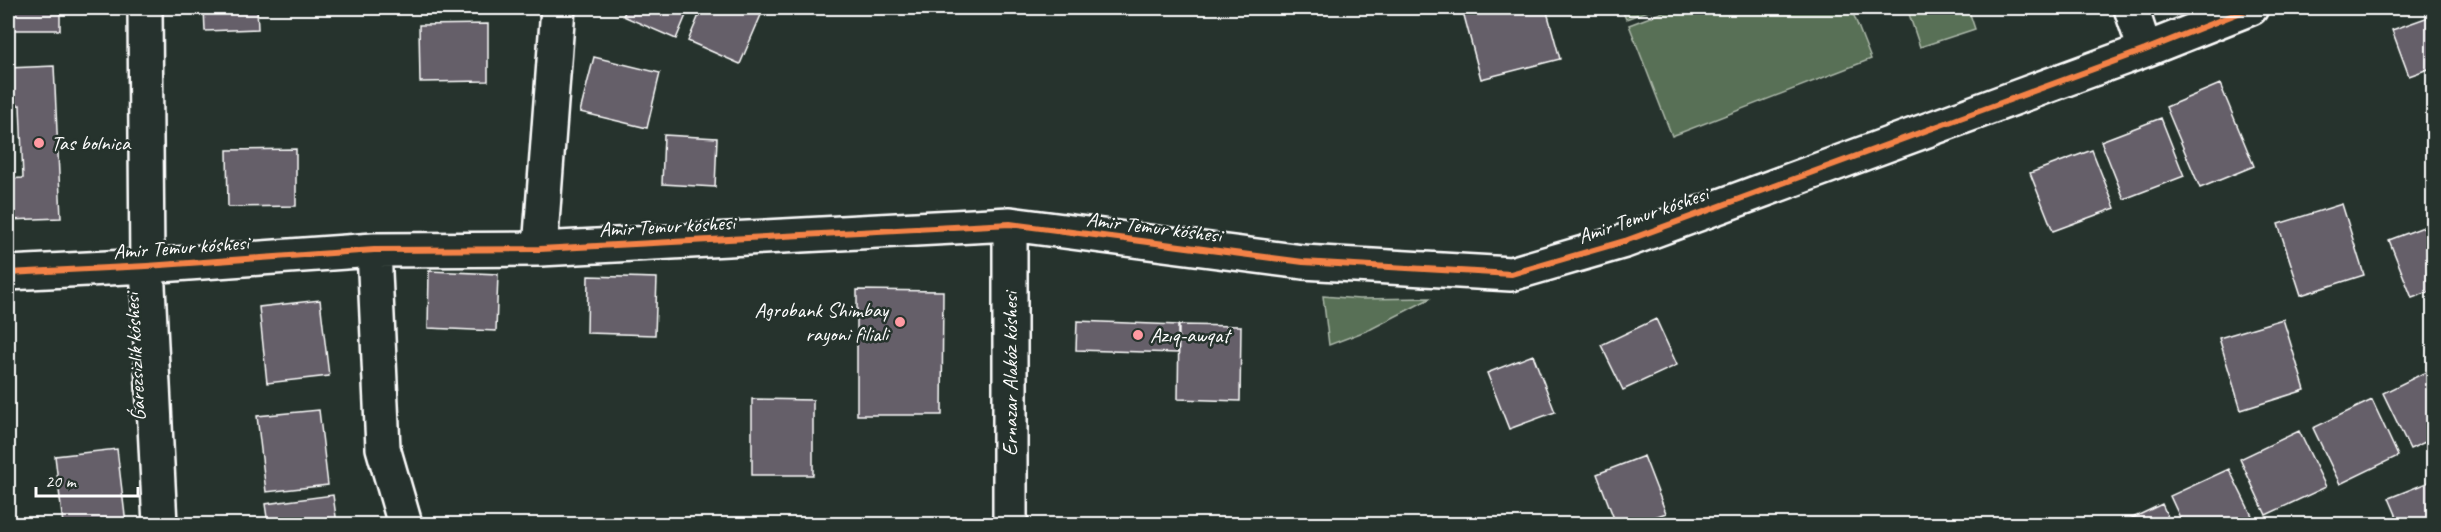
<svg xmlns="http://www.w3.org/2000/svg" width="2441" height="532" font-family="Caveat,sans-serif">
<rect width="100%" height="100%" fill="#26332d"/>
<filter id="ink" filterUnits="userSpaceOnUse"><feTurbulence type="fractalNoise" baseFrequency=".0167" numOctaves="2"/><feDisplacementMap in="SourceGraphic" scale="12" xChannelSelector="R" yChannelSelector="G"/><feConvolveMatrix kernelMatrix="1 2 1 2 8 2 1 2 1" color-interpolation-filters="sRGB"/></filter>
<g filter="url(#ink)">
<path fill="#587056" stroke="#acb8aa" stroke-width="1.5" d="M1621,8H1656L1626,19Z
M1674,8H1851L1871,59L1672,136L1629,25Z
M1907,8H1968L1975,29L1920,47Z
M1323,296L1359,299L1431,298L1371,329L1329,345Z"/>
<path fill="#655f69" stroke="#fff" stroke-width="1.5" d="M8,8H60V30H8Z
M204,8H257L258,29L205,31Z
M627,8H689L676,39L623,16Z
M702,8H764L740,64L688,41Z
M1462,8H1546L1560,59L1481,79Z
M2434,15V67L2409,76L2392,30Z
M488,24V81L420,82L419,25Z
M594,57L660,73L647,128L580,112Z
M54,66L61,218L8,220V179L23,178L20,105L8,106V68Z
M2220,84L2254,166L2200,188L2166,107Z
M2161,118L2184,176L2124,199L2101,141Z
M664,135L717,138L715,187L662,184Z
M296,149V206L228,207L227,150Z
M2092,150L2115,208L2053,231L2030,173Z
M2342,204L2364,275L2301,295L2278,224Z
M2434,223V290L2412,298L2389,240Z
M429,271L498,274L496,331L428,328Z
M588,276L657,278L655,335L587,333Z
M857,290L943,291L942,415H857Z
M320,300L329,376L267,383L259,307Z
M1656,319L1677,365L1623,390L1601,345Z
M2283,319L2305,390L2241,410L2219,338Z
M1077,321L1178,325V353L1076,350Z
M1179,325L1241,326L1240,401L1178,399Z
M1533,355L1555,412L1509,429L1487,373Z
M2434,368V438L2410,449L2383,393Z
M752,399L813,400V475H752Z
M2372,400L2398,456L2340,484L2313,428Z
M319,410L328,485L266,492L257,416Z
M2299,431L2326,487L2266,515L2240,459Z
M117,449L126,524H63L55,456Z
M1644,456L1666,513L1635,524H1616L1597,474Z
M2229,469L2256,524H2183L2170,496Z
M2434,480V524H2400L2389,498Z
M333,495L337,524H268L265,504Z
M2162,504L2171,524H2120Z"/>
<g fill="none" stroke-linecap="round" stroke-linejoin="round">
<defs>
<path id="minor" d="M145,8L147,266L160,524
M2131,8L2145,50
M1010,224V524
M540,249L558,8
M374,250L383,448L405,524
M8,273L147,266L374,250L540,249L1010,224L1303,262L1511,274L1625,241L2145,50L2251,8"/>
</defs>
<use href="#minor" stroke="#fff" stroke-width="38"/>
<use href="#minor" stroke="#26332d" stroke-width="33"/>
<defs>
<path id="cycleway" d="M8,273L147,266L374,250L540,249L1010,224L1303,262L1511,274L1625,241L2145,50L2251,8"/>
</defs>
<use href="#cycleway" stroke="#26332d" stroke-width="10"/>
<use href="#cycleway" stroke="#f48246" stroke-width="6"/>
</g>
</g>
<g fill="#ff9aa2" stroke="#26332d" stroke-width="2">
<circle cx="39" cy="143" r="6"/>
<circle cx="900" cy="322" r="6"/>
<circle cx="1138" cy="335" r="6"/>
</g>
<g text-anchor="middle" stroke-width="5" stroke-linejoin="round" paint-order="stroke">
<g font-size="21" fill="#fff" stroke="#26332d" text-anchor="start">
<text x="51" y="150">Tas bolnica</text>
<text x="888" y="317" text-anchor="end">Agrobank Shimbay<tspan x="888" dy="24">rayoni filiali</tspan></text>
<text x="1150" y="342">Azıq-awqat</text>
</g>
<g font-size="21" fill="#fff" stroke="#26332d">
<text transform="translate(1643 215) rotate(-19)" y="7">Amir Temur kóshesi</text>
<text transform="translate(667 226) rotate(-3)" y="7">Amir Temur kóshesi</text>
<text transform="translate(1154 227) rotate(7)" y="7">Amir Temur kóshesi</text>
<text transform="translate(181 247) rotate(-4)" y="7">Amir Temur kóshesi</text>
<text transform="translate(135 357) rotate(-93)" y="7">Ǵarezsizlik kóshesi</text>
<text transform="translate(1010 374) rotate(-90)" y="7">Ernazar Alakóz kóshesi</text>
</g>
</g>
<rect width="2441" height="532" fill="none" stroke="#26332d" stroke-width="30"/>
<rect x="15" y="15" width="2411" height="502" fill="none" stroke="#fff" stroke-width="2" filter="url(#ink)"/>
<path d="M36 487v9h102v-9" fill="none" stroke="#ffffff" stroke-width="3"/>
<text x="45" y="487" font-size="18" fill="#ffffff" stroke="#26332d" stroke-width="4.5" paint-order="stroke">20 m</text>
</svg>
